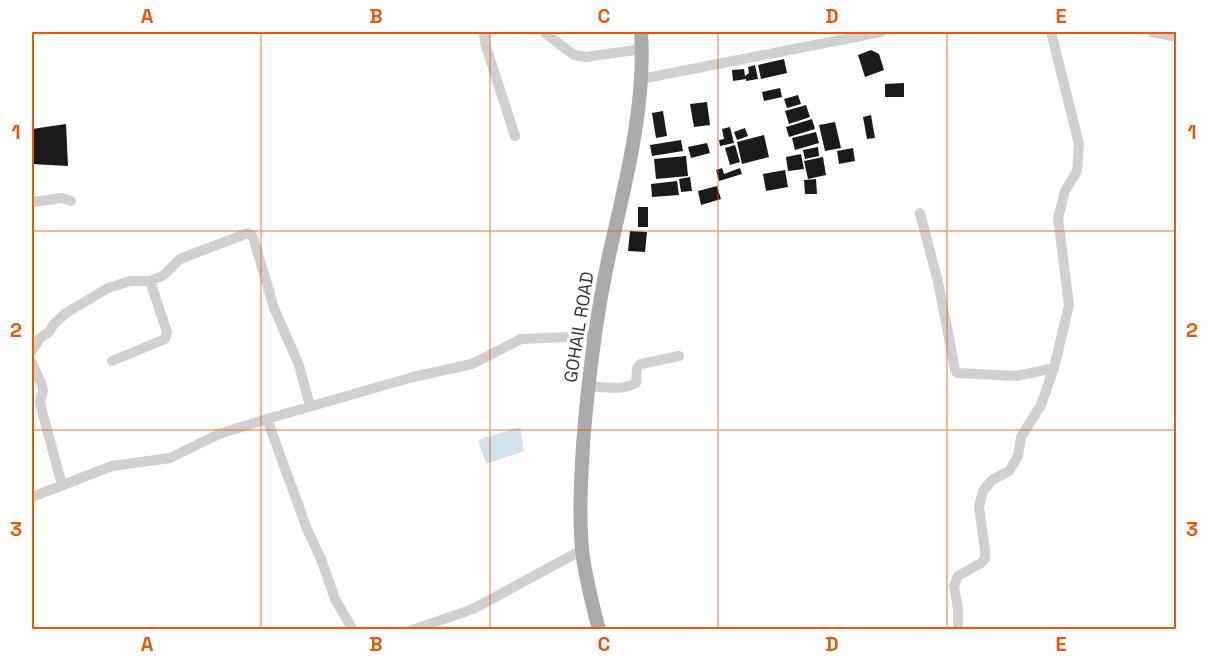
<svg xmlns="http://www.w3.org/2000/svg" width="1208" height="661" font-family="'Space Grotesk',sans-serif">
<rect width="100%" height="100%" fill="#fff"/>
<path fill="#cfe2ee" d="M520,427L524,451L486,464L478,440Z"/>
<path fill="#1a1a1a" d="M871,50L879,54L884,70L865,77L858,55Z
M784,59L787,73L761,79L758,65Z
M755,65L758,79L746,81V79L733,81L732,70L744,69L745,76L749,73L748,67Z
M904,83V97H885V84Z
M780,88L782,97L764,101L762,92Z
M798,95L801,104L787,108L784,99Z
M707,102L710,125L694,127L690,104Z
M806,105L810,117L789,124L785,111Z
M663,111L667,136L656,138L652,113Z
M871,115L875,138L867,139L863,117Z
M812,119L815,129L789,137L786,127Z
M835,122L841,148L825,151L819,125Z
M66,124L68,166L32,164V129Z
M730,127L734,143L720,146L719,140L724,139L722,129Z
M745,128L748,136L737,140L734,132Z
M816,132L819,143L795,150L792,138Z
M764,135L769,157L742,164L737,142Z
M681,140L683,151L652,156L650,145Z
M707,143L710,153L691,158L688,147Z
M735,145L740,162L730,165L725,148Z
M818,147L819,156L805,159L803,150Z
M853,148L855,161L839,164L837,151Z
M801,154L804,169L788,171L786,157Z
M686,156L688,176L656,179L654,159Z
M823,157L826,175L808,179L804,161Z
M722,168L724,174L740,168L742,174L719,181L716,170Z
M785,170L788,187L766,191L763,174Z
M690,177L692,191L681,192L679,179Z
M816,179L817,194H805L804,180Z
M677,181L679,195L652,197L651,184Z
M717,186L721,199L701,205L698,191Z
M638,207H648V227H638Z
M630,231L647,232L645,252L628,251Z"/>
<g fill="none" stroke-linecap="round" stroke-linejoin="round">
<path stroke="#d0d0d0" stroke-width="10" d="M484,32L485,43L515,136
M544,32L574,55L586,57L642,49
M1152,32L1176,37
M641,79L881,32
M32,202L62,198L71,201
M920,213L938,282L955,369L957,373L1016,376L1054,368
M32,351L39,339L50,331L53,325L66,313L108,288L130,281H150L164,275L180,259L248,233L252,235L254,240L274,308L299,365L310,406
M112,361L165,339L167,332L150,281
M32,363L42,385L43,391L40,402L42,411L62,485
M588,386C603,387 623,391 636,383L637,368L641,364L679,356
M267,419L307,529L321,559L335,599L353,630
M32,497L112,466L170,458L219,434L267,419L413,377L472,364L521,339L594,336
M412,630L473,609L582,550
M958,630V609L954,586L958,576L981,563L985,559V550L979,507L983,491L992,480L1009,471L1018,456L1021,437L1041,405L1054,368L1069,305L1058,218L1065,191L1077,171L1079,144L1051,32"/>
<path stroke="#ababab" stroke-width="14" d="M599,630C592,603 585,577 582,549C579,515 581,480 583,445C588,380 596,315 610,251C626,181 646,103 641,32"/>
</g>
<path fill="none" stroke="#e8590c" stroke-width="1.5" stroke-opacity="0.55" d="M261,32V630M490,32V630M718,32V630M947,32V630M32,231H1176M32,430H1176"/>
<g text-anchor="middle" stroke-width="6" stroke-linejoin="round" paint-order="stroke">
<g font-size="18" fill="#333" stroke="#fff">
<text transform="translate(579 327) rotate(-81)" y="6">GOHAIL ROAD</text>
</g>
</g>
<rect width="1208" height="661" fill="none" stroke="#ffffff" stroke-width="66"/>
<rect x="33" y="33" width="1142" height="595" fill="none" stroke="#e8590c" stroke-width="2"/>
<g font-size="20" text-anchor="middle" font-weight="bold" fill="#e8590c">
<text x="147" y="23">A</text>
<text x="376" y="23">B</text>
<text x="604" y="23">C</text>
<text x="832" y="23">D</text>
<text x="1061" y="23">E</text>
<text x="16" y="139">1</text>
<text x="1192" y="139">1</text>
<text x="16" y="337">2</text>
<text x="1192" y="337">2</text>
<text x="16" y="536">3</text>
<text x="1192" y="536">3</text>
<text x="147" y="651">A</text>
<text x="376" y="651">B</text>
<text x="604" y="651">C</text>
<text x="832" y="651">D</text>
<text x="1061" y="651">E</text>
</g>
</svg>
